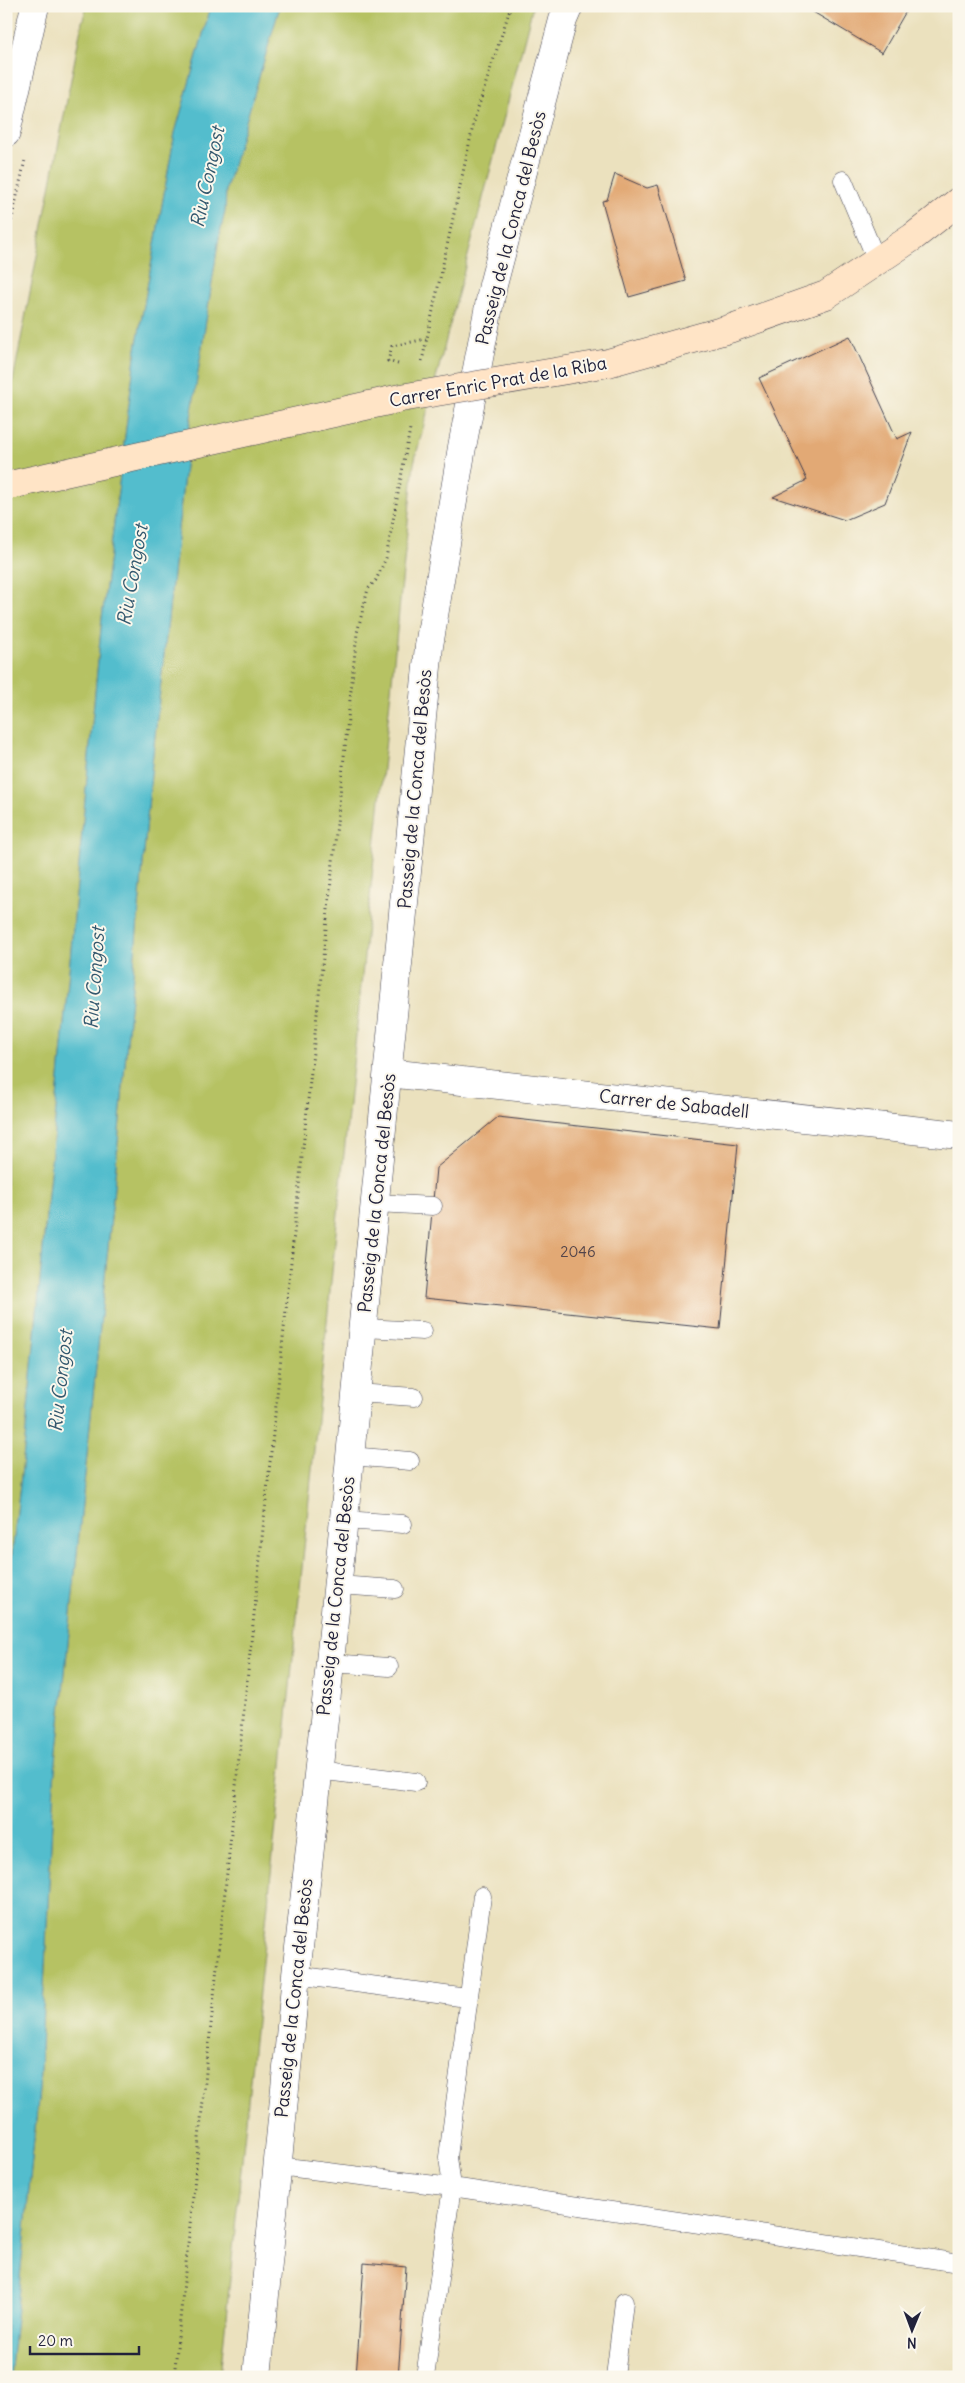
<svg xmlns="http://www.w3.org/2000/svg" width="965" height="2383" font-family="Delius,sans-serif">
<rect width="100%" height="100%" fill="#fbf7ec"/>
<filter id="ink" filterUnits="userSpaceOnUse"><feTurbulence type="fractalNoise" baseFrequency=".02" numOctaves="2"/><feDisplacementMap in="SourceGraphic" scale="10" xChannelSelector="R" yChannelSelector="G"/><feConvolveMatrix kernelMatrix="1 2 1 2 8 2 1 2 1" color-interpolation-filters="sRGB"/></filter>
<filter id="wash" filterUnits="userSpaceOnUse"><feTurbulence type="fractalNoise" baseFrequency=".0096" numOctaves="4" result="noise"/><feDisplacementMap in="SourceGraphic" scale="20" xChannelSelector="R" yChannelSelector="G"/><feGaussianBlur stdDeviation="1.12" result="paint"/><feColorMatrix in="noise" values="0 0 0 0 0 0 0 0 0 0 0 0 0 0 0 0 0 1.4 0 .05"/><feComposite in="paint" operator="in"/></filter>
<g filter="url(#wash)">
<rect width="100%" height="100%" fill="#ebe1be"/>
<path fill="#b6c264" stroke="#6c7250" d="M87,6H211L175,133L136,349L102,618L25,1441L6,1608V417L82,22Z
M280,6H533L414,463L220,2377H10L39,2090L54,1781L113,1198L152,763L189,430L219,237L225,211L226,189Z"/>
<path fill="#52bdcd" stroke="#3a7084" d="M211,6H280L226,189L225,211L219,237L189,430L152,763L113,1198L54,1781L39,2090L10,2377H6V1608L25,1441L102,618L136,349L175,133Z"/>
<g id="blocks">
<path fill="#e2a975" d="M803,6H909L882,53Z
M615,174L647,188L658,185L686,281L629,297L602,201L607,200Z
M850,336L897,439L912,432L885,503L845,520L773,497L807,480L759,378Z
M498,1117L738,1144L720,1329L424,1298L436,1168Z
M364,2263L406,2267L398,2377H356Z"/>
</g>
</g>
<g filter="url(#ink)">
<use href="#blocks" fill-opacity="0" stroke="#403f4f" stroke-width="1"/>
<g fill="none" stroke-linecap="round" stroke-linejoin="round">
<defs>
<path id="lane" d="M843,180L877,261
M375,1203L433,1206
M363,1328L423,1331
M357,1393L414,1397
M350,1456L410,1461
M344,1520L403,1524
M338,1585L395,1589
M330,1663L389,1667
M317,1770L416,1782
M296,1975L467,1998
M278,2166L452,2187L959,2263
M425,2377L452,2187L448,2157L482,1896
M615,2377L624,2302"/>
<path id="street" d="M6,133L35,6
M388,1073L959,1135
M257,2377L296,1975L327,1693L429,646L462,447L493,285L563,20L569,6"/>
<path id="secondary" d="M608,363L729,329L826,295L913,237L959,201"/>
</defs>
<use href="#lane" stroke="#403f4f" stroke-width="19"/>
<use href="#street" stroke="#403f4f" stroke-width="29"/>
<use href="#secondary" stroke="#403f4f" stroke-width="29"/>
<path stroke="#403f4f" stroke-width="3" stroke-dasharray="1 4" stroke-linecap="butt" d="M6,245L25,160
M422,361L475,117L511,6
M398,364L388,361L392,346L426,339
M174,2377L357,633L368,589L376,580L386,558L410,429"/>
<use href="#lane" stroke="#fff" stroke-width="18"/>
<use href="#street" stroke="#fff" stroke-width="28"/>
<use href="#secondary" stroke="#ffe4c6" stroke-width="28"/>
<defs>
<path id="secondary-bridge" d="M6,486L401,398L608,363"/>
</defs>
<use href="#secondary-bridge" stroke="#403f4f" stroke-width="29" stroke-linecap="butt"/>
<use href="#secondary-bridge" stroke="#ffe4c6" stroke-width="28"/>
</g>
</g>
<g text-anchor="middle" stroke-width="4" stroke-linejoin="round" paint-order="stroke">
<g font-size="15" fill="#52444a">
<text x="578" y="1257">2046</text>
</g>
<g font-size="18" fill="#22223b" stroke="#fbf7ec">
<text transform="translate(511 228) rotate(-76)" y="6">Passeig de la Conca del Besòs</text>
<text transform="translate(498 382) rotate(-10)" y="6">Carrer Enric Prat de la Riba</text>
<text transform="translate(415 789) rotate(-85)" y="6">Passeig de la Conca del Besòs</text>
<text transform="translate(674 1104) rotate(6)" y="6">Carrer de Sabadell</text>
<text transform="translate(377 1193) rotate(-84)" y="6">Passeig de la Conca del Besòs</text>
<text transform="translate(336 1596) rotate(-84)" y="6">Passeig de la Conca del Besòs</text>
<text transform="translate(294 1998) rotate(-84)" y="6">Passeig de la Conca del Besòs</text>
</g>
<g font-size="19" font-style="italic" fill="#33586e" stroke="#fbf7ec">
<text transform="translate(207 177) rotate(-78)" y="7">Riu Congost</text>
<text transform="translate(132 575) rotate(-80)" y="7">Riu Congost</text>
<text transform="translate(94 978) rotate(-86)" y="7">Riu Congost</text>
<text transform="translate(60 1381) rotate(-84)" y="7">Riu Congost</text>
</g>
</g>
<rect width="965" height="2383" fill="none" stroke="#fbf7ec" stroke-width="25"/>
<g transform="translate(912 2330) rotate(181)" stroke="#fbf7ec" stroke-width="4" paint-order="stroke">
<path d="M0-4L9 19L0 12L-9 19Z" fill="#22223b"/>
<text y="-8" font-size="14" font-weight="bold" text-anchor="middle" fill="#22223b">N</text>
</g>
<path d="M30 2346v8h109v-8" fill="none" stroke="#22223b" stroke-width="2.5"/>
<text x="38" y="2346" font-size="15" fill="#22223b" stroke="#fbf7ec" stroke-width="4" paint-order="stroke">20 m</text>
</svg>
